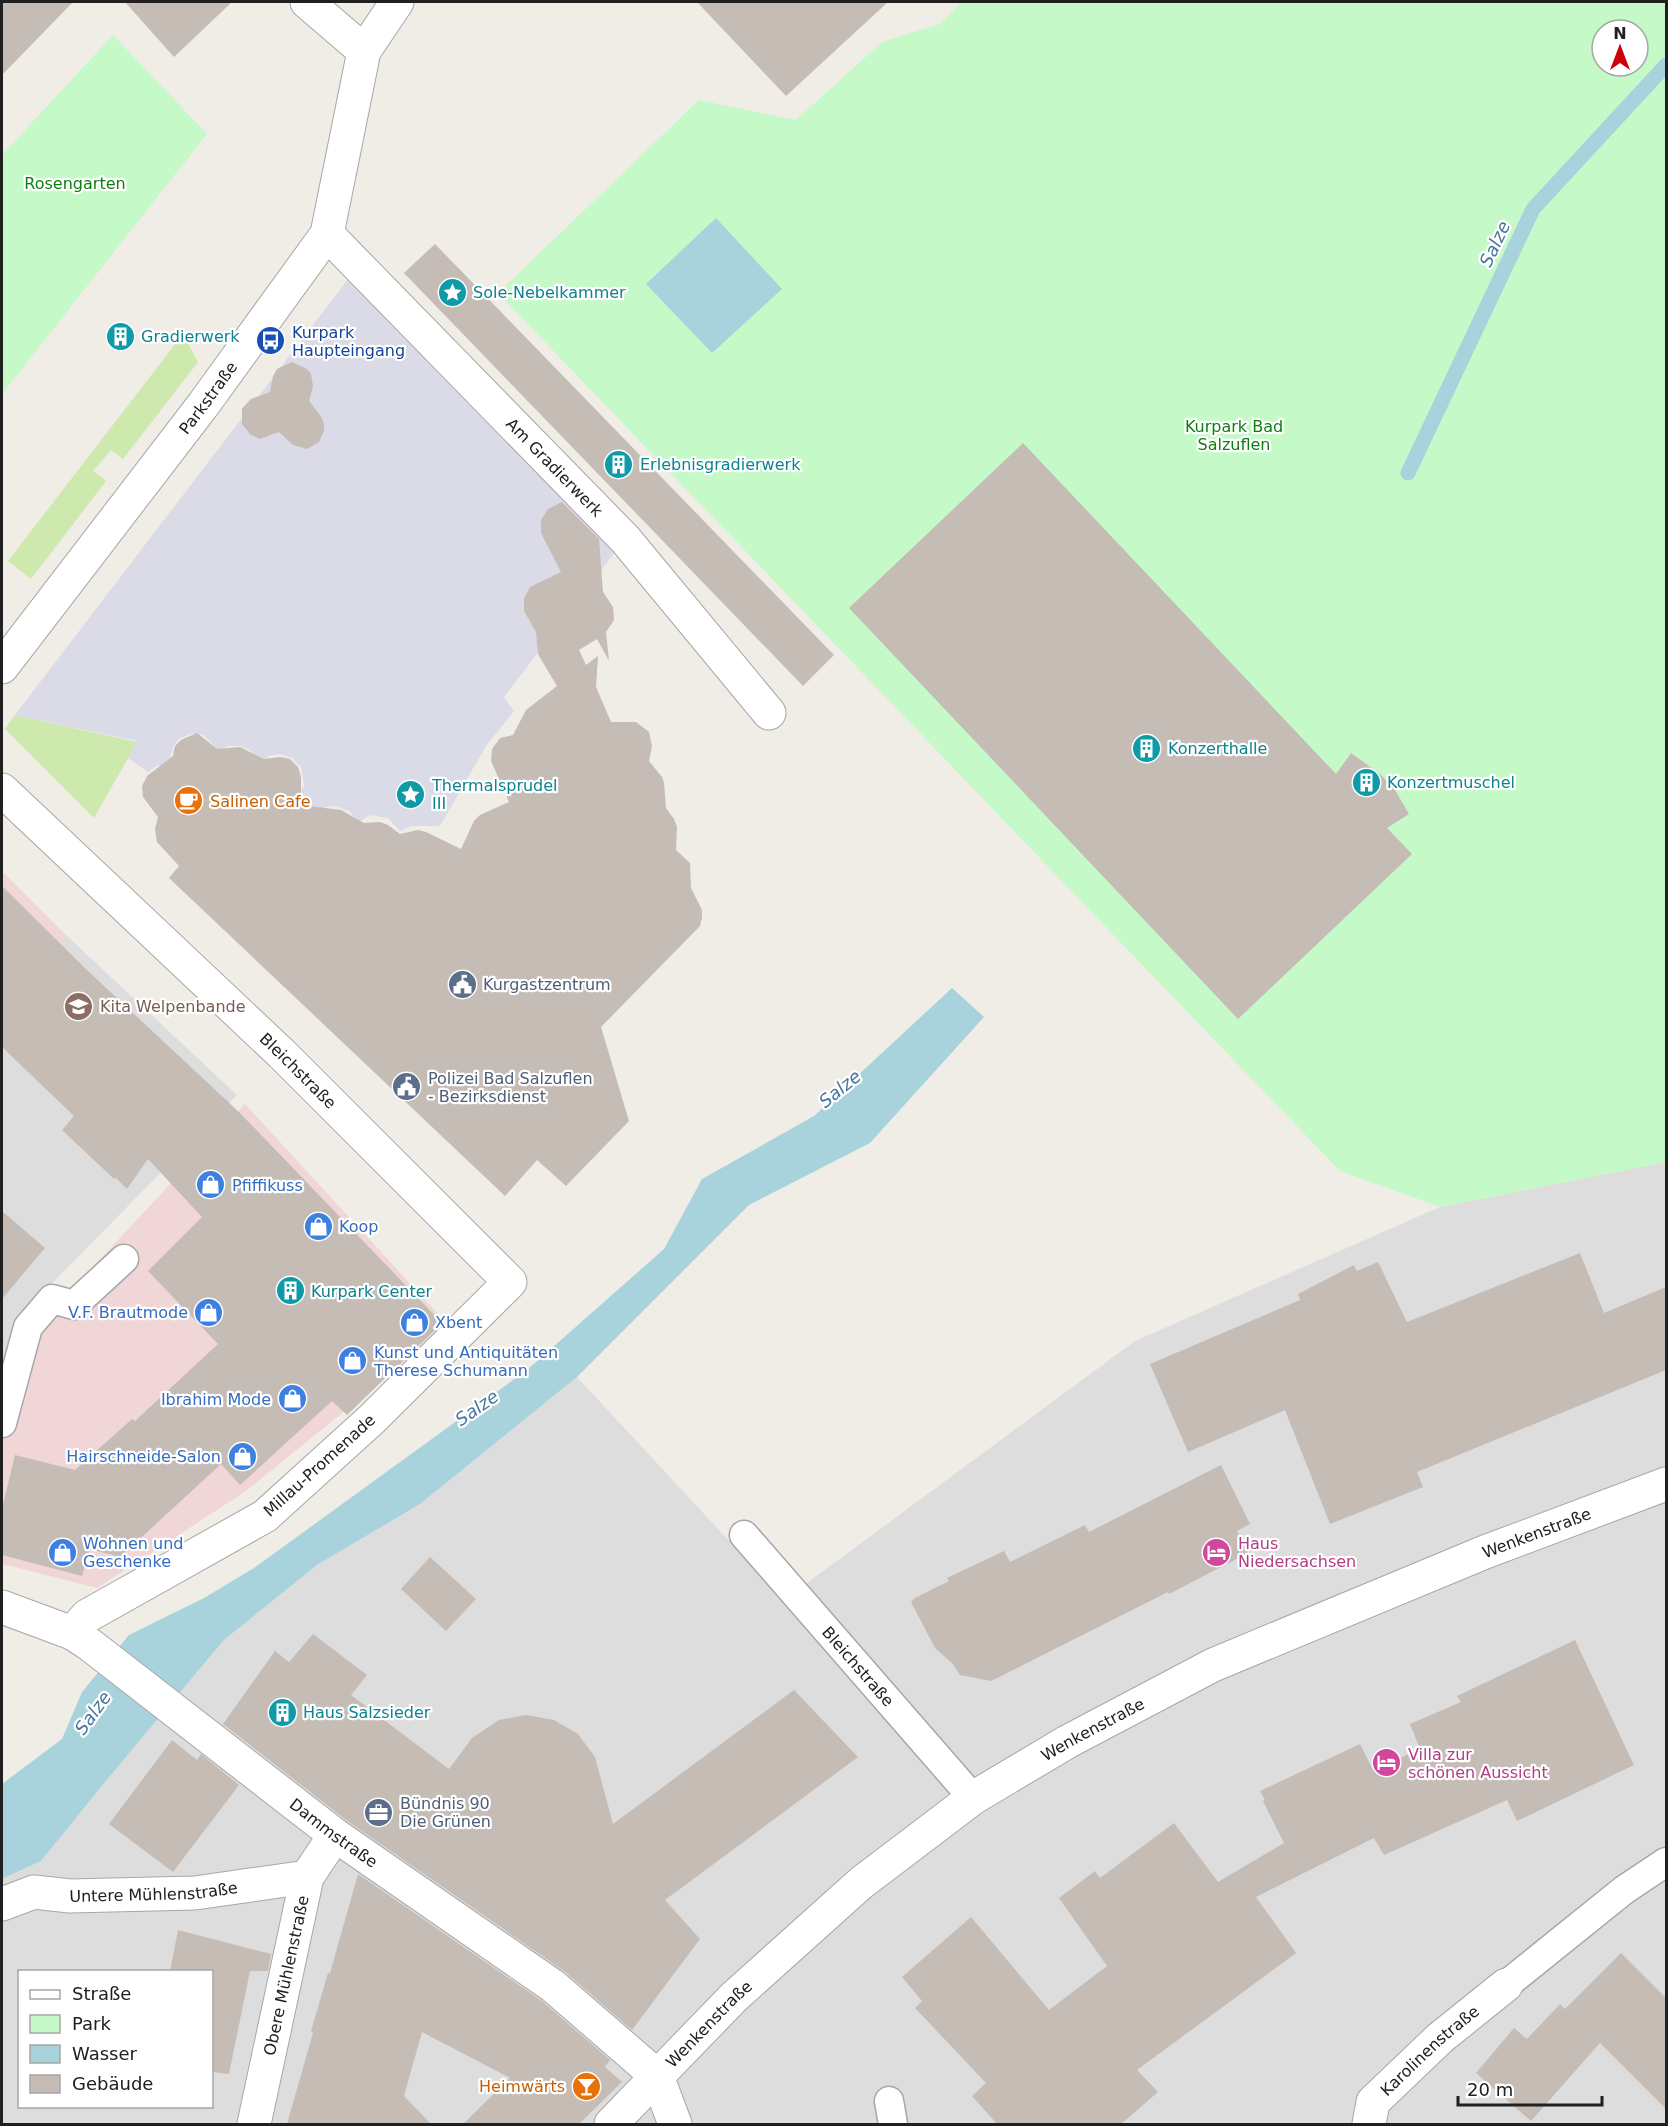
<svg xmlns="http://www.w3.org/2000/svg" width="1668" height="2126" font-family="'DejaVu Sans',sans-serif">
<rect width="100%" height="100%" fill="#f0ece6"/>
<path fill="#dedddd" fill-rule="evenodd" d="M67,936L237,1095L17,1319L2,1389V1003Z
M1666,1162V2124H2V1879L41,1861L110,1776L224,1640L317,1565L420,1504L577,1377L784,1600L1135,1341L1440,1207ZM20,1972H212V2106H20Z"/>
<path fill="#f0d6d6" d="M2,871L67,936L2,1003Z
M245,1104L449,1326L246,1491L97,1588L2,1564V1411L34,1330Z"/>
<path fill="#cde9ad" d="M183,334L198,362L123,459L111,450L93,471L106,481L31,579L8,561Z
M15,715L137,742L94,818L5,729Z"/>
<path fill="#c5f9c7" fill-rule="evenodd" d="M961,2H1666V1162L1440,1207L1340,1171L498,293L699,100L796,120L882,42L940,24ZM1602,30H1638V66H1602Z
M113,35L207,134L2,394V155Z"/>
<path fill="#dadbe6" d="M358,266L625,539L504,697L514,711L486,746L440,826H412L400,831L388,818L370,815L359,822L349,811L335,806L325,807L314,813L309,805L300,799L299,795L304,785L301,767L292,758L280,754L269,756L262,761L250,750L240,746H228L218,752L211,742L203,735L191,734L180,738L174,745L168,764L156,766L148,772L128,758L137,741L15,715Z"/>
<path fill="#a8d3dd" d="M716,218L782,289L712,353L646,284Z
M952,988L984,1017L870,1143L749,1205L577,1377L420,1504L317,1565L224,1640L110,1776L41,1861L2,1879V1784L62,1739L82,1692L129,1635L204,1598L254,1568L527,1370L664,1249L702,1179L814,1116Z"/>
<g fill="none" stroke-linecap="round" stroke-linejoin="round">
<path stroke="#a8d3dd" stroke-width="15" d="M1408,473L1533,209L1666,65"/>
</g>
<path fill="#c5bcb6" d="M2,2H73L2,75Z
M125,2H232L174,57Z
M697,2H888L786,96Z
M435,244L834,655L803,686L404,273Z
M292,362L307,369L311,374L313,386L309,401L322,418L324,425V431L319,442L307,449L293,445L279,432L260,439L250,434L242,424V409L246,404L251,399L270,392L273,376L277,369Z
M1023,443L1336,774L1351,753L1380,774L1395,790L1409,814L1387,828L1412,854L1238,1019L849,608Z
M562,502L599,539L603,592L613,607L614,620L606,632L609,661L597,639L579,650L586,665L598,656L596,687L611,722H636L649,732L652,746L649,761L662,777L664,783L666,808L674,819L677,827L676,850L690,863L691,888L702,910V918L700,926L601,1027L629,1121L566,1186L537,1160L505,1196L169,878L179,866L157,842L155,829L158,817L143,797L142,786L147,776L173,756L175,746L181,740L197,733L217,749L240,747L264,759L280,757L290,759L298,767L301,777V805L341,810L364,823L380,822L388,825L400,834L418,830L426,832L461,849L474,821L480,815L509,802L491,761L492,749L500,738L513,735L526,710L557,686L538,654L536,632L524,611V598L530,587L561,572L541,533V520L548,509Z
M2,886L88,971L240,1113L442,1323L347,1415L332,1401L240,1485L221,1464L120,1557L90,1549L82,1576L2,1555V1509L15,1455L75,1470L132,1419L135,1421L218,1344L148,1271L202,1217L148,1159L127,1189L116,1178L114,1179L62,1130L74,1116L2,1047Z
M2,1211L45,1248L2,1299Z
M1580,1253L1604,1313L1666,1287V1370L1417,1472L1423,1487L1330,1524L1285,1410L1188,1452L1150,1364L1300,1300L1298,1294L1354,1265L1357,1271L1378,1262L1407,1322Z
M1221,1465L1250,1524L1237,1531L1248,1553L1169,1594L1168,1592L991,1681L960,1675L952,1663L935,1648L911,1602L915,1598L949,1581L947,1578L1004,1551L1010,1562L1085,1525L1089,1532Z
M430,1557L476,1599L446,1631L401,1589Z
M313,1634L367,1675L351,1695L449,1769L472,1738L499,1720L526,1715L554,1720L578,1734L595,1757L613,1824L794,1690L858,1757L665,1900L700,1939L632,2030L564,1971L346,1820L223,1724L275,1651L289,1662Z
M1575,1640L1634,1765L1517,1821L1507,1800L1384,1855L1374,1838L1256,1897L1296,1953L1137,2070L1158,2092L1121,2124H997L972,2096L986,2083L915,2008L922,2001L902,1977L971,1917L1049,2010L1107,1966L1059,1898L1095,1871L1100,1878L1174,1823L1218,1882L1284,1843L1263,1801L1265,1800L1260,1791L1360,1744L1373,1770L1420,1749L1410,1724L1461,1702L1457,1696Z
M172,1740L197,1760L201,1754L239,1785L173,1872L109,1824Z
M358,1874L542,2001L610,2060L605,2067L622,2082L579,2124H463L510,2078L422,2032L404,2096L431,2124H287L313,2033L311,2031L328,1973H330Z
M178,1930L271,1954L268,1971H250L229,2074L212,2072V1971H170Z
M1621,1953L1666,1998V2109L1600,2043L1531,2121L1476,2073L1514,2028L1527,2039L1560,2004L1565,2009Z"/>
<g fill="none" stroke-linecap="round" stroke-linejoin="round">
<defs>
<g id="lane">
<path d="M2,1423L28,1327L52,1299L74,1305L124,1259"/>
<path id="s1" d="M744,1535L973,1798"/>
<path d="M1506,1985L1624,1890L1666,1862"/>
<path d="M889,2101L893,2124"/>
</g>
<g id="street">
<path d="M307,2L364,51"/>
<path id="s2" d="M327,234L625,539L769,713"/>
<path id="s3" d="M2,667L203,405L327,234L364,51L397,2"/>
<path id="s4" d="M2,790L282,1054L510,1282L372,1419L265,1516L87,1616L72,1633"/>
<path id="s5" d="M2,1607L72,1633L89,1644L335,1835L553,1986L657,2076L675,2124"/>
<path id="s6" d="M2,1904L34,1892L70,1896L195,1893L307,1877"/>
<path id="s7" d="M254,2124L307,1877L335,1835"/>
<path id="s8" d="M611,2124L734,1997L861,1883L973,1798L1067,1742L1213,1665L1485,1552L1666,1484"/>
<path id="s9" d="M1369,2124L1373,2102L1440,2038L1506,1985"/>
</g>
</defs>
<use href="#lane" stroke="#a7a7a7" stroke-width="31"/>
<use href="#street" stroke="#a7a7a7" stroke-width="35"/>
<use href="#lane" stroke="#fff" stroke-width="28"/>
<use href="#street" stroke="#fff" stroke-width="33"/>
</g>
<defs>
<symbol id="sight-disc" viewBox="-11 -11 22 22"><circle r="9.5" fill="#0f9aa8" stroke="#fff"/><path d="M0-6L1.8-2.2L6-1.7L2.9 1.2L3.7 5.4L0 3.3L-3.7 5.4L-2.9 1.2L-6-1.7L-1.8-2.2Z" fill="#fff"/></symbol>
<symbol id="building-disc" viewBox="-11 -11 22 22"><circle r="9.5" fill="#0f9aa8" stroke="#fff"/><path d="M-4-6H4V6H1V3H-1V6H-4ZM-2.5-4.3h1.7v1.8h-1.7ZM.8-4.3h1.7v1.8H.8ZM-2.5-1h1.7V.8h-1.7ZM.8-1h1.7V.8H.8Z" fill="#fff"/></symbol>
<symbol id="bus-disc" viewBox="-11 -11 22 22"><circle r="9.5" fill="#1a4fb4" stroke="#fff"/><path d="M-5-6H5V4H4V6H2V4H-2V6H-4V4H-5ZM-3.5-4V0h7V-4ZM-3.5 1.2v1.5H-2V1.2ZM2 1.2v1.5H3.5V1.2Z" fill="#fff"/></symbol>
<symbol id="cafe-disc" viewBox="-11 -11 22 22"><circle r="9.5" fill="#e8710a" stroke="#fff"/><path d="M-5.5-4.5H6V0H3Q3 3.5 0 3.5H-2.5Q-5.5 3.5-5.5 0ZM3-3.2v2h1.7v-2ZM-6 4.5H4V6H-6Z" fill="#fff"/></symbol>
<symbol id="civic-disc" viewBox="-11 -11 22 22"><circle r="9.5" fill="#5c6f8a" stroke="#fff"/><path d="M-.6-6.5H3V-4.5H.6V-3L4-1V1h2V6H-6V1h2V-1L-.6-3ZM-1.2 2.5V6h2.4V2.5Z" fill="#fff"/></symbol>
<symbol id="school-disc" viewBox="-11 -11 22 22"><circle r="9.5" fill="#8d6e63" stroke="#fff"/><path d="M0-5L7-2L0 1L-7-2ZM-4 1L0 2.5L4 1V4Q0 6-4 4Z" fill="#fff"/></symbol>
<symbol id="shop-disc" viewBox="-11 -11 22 22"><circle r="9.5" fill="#3f7fe0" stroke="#fff"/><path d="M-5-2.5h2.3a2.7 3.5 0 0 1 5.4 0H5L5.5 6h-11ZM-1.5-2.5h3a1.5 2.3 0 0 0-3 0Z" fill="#fff"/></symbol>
<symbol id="hotel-disc" viewBox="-11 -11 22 22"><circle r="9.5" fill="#d1479c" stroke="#fff"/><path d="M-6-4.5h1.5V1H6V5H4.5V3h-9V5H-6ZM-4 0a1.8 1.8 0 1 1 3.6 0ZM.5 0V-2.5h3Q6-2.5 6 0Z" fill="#fff"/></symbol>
<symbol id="office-disc" viewBox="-11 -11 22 22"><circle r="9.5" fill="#5c6f8a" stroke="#fff"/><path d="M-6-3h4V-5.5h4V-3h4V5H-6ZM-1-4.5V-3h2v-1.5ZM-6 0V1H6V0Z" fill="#fff"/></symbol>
<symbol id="bar-disc" viewBox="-11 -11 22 22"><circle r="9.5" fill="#e8710a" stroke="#fff"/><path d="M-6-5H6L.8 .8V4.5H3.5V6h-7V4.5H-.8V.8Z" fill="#fff"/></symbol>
</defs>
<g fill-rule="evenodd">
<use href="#sight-disc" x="436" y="276" width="33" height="33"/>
<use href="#building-disc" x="104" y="320" width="33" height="33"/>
<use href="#bus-disc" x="254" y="324" width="33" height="33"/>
<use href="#building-disc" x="602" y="448" width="33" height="33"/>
<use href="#building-disc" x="1130" y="732" width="33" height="33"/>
<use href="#building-disc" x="1350" y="766" width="33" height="33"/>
<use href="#sight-disc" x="394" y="778" width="33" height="33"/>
<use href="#cafe-disc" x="172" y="784" width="33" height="33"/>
<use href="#civic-disc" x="446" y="968" width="33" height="33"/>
<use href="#school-disc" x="62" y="990" width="33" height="33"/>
<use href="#civic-disc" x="390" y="1070" width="33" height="33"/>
<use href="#shop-disc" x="194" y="1168" width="33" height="33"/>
<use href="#shop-disc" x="302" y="1210" width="33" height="33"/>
<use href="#building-disc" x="274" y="1274" width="33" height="33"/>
<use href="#shop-disc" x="192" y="1296" width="33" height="33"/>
<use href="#shop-disc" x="398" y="1306" width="33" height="33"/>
<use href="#shop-disc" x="336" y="1344" width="33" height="33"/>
<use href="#shop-disc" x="276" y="1382" width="33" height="33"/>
<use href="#shop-disc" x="226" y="1440" width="33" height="33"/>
<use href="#shop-disc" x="46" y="1536" width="33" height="33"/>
<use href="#hotel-disc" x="1200" y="1536" width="33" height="33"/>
<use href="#building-disc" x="266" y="1696" width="33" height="33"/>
<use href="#hotel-disc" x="1370" y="1746" width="33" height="33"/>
<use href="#office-disc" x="362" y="1796" width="33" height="33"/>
<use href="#bar-disc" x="570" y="2070" width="33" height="33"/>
</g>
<g text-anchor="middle" stroke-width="4.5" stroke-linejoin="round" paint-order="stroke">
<g font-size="16" fill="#0e7e13" stroke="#fff">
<text x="75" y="189">Rosengarten</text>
<text x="1234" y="432">Kurpark Bad<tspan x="1234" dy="18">Salzuflen</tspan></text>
</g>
<g font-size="16" fill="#0d838f" stroke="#fff" text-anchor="start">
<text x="473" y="298">Sole-Nebelkammer</text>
<text x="141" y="342">Gradierwerk</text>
<text x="640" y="470">Erlebnisgradierwerk</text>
<text x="1168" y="754">Konzerthalle</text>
<text x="1387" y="788">Konzertmuschel</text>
<text x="432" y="791">Thermalsprudel<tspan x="432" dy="18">III</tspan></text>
<text x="311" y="1297">Kurpark Center</text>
<text x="303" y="1718">Haus Salzsieder</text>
</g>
<g font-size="16" fill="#164399" stroke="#fff" text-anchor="start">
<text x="292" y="338">Kurpark<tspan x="292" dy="18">Haupteingang</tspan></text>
</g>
<g font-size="16" fill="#202020" stroke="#fff">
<text dy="6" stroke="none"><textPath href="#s3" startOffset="339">Parkstraße</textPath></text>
<text dy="6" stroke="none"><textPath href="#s2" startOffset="326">Am Gradierwerk</textPath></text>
<text dy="6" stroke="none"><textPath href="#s4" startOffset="408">Bleichstraße</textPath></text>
<text transform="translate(319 1465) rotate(-42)" y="6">Millau-Promenade</text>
<text dy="6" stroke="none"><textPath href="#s8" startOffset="1112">Wenkenstraße</textPath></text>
<text dy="6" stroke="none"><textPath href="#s1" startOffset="174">Bleichstraße</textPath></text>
<text dy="6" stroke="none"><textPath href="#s8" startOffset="626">Wenkenstraße</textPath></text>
<text dy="6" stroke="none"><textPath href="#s5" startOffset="404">Dammstraße</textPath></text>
<text dy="6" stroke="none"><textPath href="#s6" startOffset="154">Untere Mühlenstraße</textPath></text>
<text dy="6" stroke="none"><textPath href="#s7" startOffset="152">Obere Mühlenstraße</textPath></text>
<text dy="6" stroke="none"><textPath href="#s8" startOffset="140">Wenkenstraße</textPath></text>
<text dy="6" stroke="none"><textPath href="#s9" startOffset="99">Karolinenstraße</textPath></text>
</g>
<g font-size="16" fill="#c56008" stroke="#fff" text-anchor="start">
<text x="210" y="807">Salinen Cafe</text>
<text x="565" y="2092" text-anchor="end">Heimwärts</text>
</g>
<g font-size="16" fill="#4e5e75" stroke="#fff" text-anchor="start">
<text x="483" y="990">Kurgastzentrum</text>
<text x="428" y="1084">Polizei Bad Salzuflen<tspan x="428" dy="18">- Bezirksdienst</tspan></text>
<text x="400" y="1809">Bündnis 90<tspan x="400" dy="18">Die Grünen</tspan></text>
</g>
<g font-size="16" fill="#785e54" stroke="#fff" text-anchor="start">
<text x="100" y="1012">Kita Welpenbande</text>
</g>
<g font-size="16" fill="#366cbe" stroke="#fff" text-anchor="start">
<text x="232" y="1191">Pfiffikuss</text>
<text x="339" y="1232">Koop</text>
<text x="188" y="1318" text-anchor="end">V.F. Brautmode</text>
<text x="435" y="1328">Xbent</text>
<text x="374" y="1358">Kunst und Antiquitäten<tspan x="374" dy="18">Therese Schumann</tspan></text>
<text x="271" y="1405" text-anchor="end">Ibrahim Mode</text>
<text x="221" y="1462" text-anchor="end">Hairschneide-Salon</text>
<text x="83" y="1549">Wohnen und<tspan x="83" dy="18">Geschenke</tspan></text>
</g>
<g font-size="16" fill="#b23c85" stroke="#fff" text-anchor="start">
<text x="1238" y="1549">Haus<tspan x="1238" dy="18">Niedersachsen</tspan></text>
<text x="1408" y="1760">Villa zur<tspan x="1408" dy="18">schönen Aussicht</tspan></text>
</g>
<g font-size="18" font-style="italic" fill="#47769e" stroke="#fff">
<text transform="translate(1495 244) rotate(-65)" y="6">Salze</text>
<text transform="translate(840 1089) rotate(-39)" y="6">Salze</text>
<text transform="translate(477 1408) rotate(-35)" y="6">Salze</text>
<text transform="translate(93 1713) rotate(-54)" y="6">Salze</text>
</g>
</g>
<rect width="1668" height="2126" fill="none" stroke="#202020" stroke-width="6"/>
<rect x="18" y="1970" width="195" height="138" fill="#ffffff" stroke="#a6a6a6" stroke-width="1.5"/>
<rect x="30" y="1990" width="30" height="9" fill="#ffffff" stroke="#a6a6a6" stroke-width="1.5"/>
<text x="72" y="2000" font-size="18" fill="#202020">Straße</text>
<rect x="30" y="2015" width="30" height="18" fill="#c5f9c7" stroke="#a6a6a6" stroke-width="1.5"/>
<text x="72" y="2030" font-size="18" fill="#202020">Park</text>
<rect x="30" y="2045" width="30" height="18" fill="#a8d3dd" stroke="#a6a6a6" stroke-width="1.5"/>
<text x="72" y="2060" font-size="18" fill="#202020">Wasser</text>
<rect x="30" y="2075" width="30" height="18" fill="#c5bcb6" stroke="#a6a6a6" stroke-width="1.5"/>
<text x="72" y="2090" font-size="18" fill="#202020">Gebäude</text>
<g transform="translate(1620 48)"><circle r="28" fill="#ffffff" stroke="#a6a6a6" stroke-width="1.5"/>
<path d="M0-4.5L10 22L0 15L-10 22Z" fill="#cc040a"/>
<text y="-9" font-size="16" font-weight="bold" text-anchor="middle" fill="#202020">N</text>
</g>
<path d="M1458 2096v9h144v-9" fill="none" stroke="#202020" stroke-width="3"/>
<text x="1467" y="2096" font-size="18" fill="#202020" stroke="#ffffff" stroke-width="4.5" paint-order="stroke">20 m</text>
</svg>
